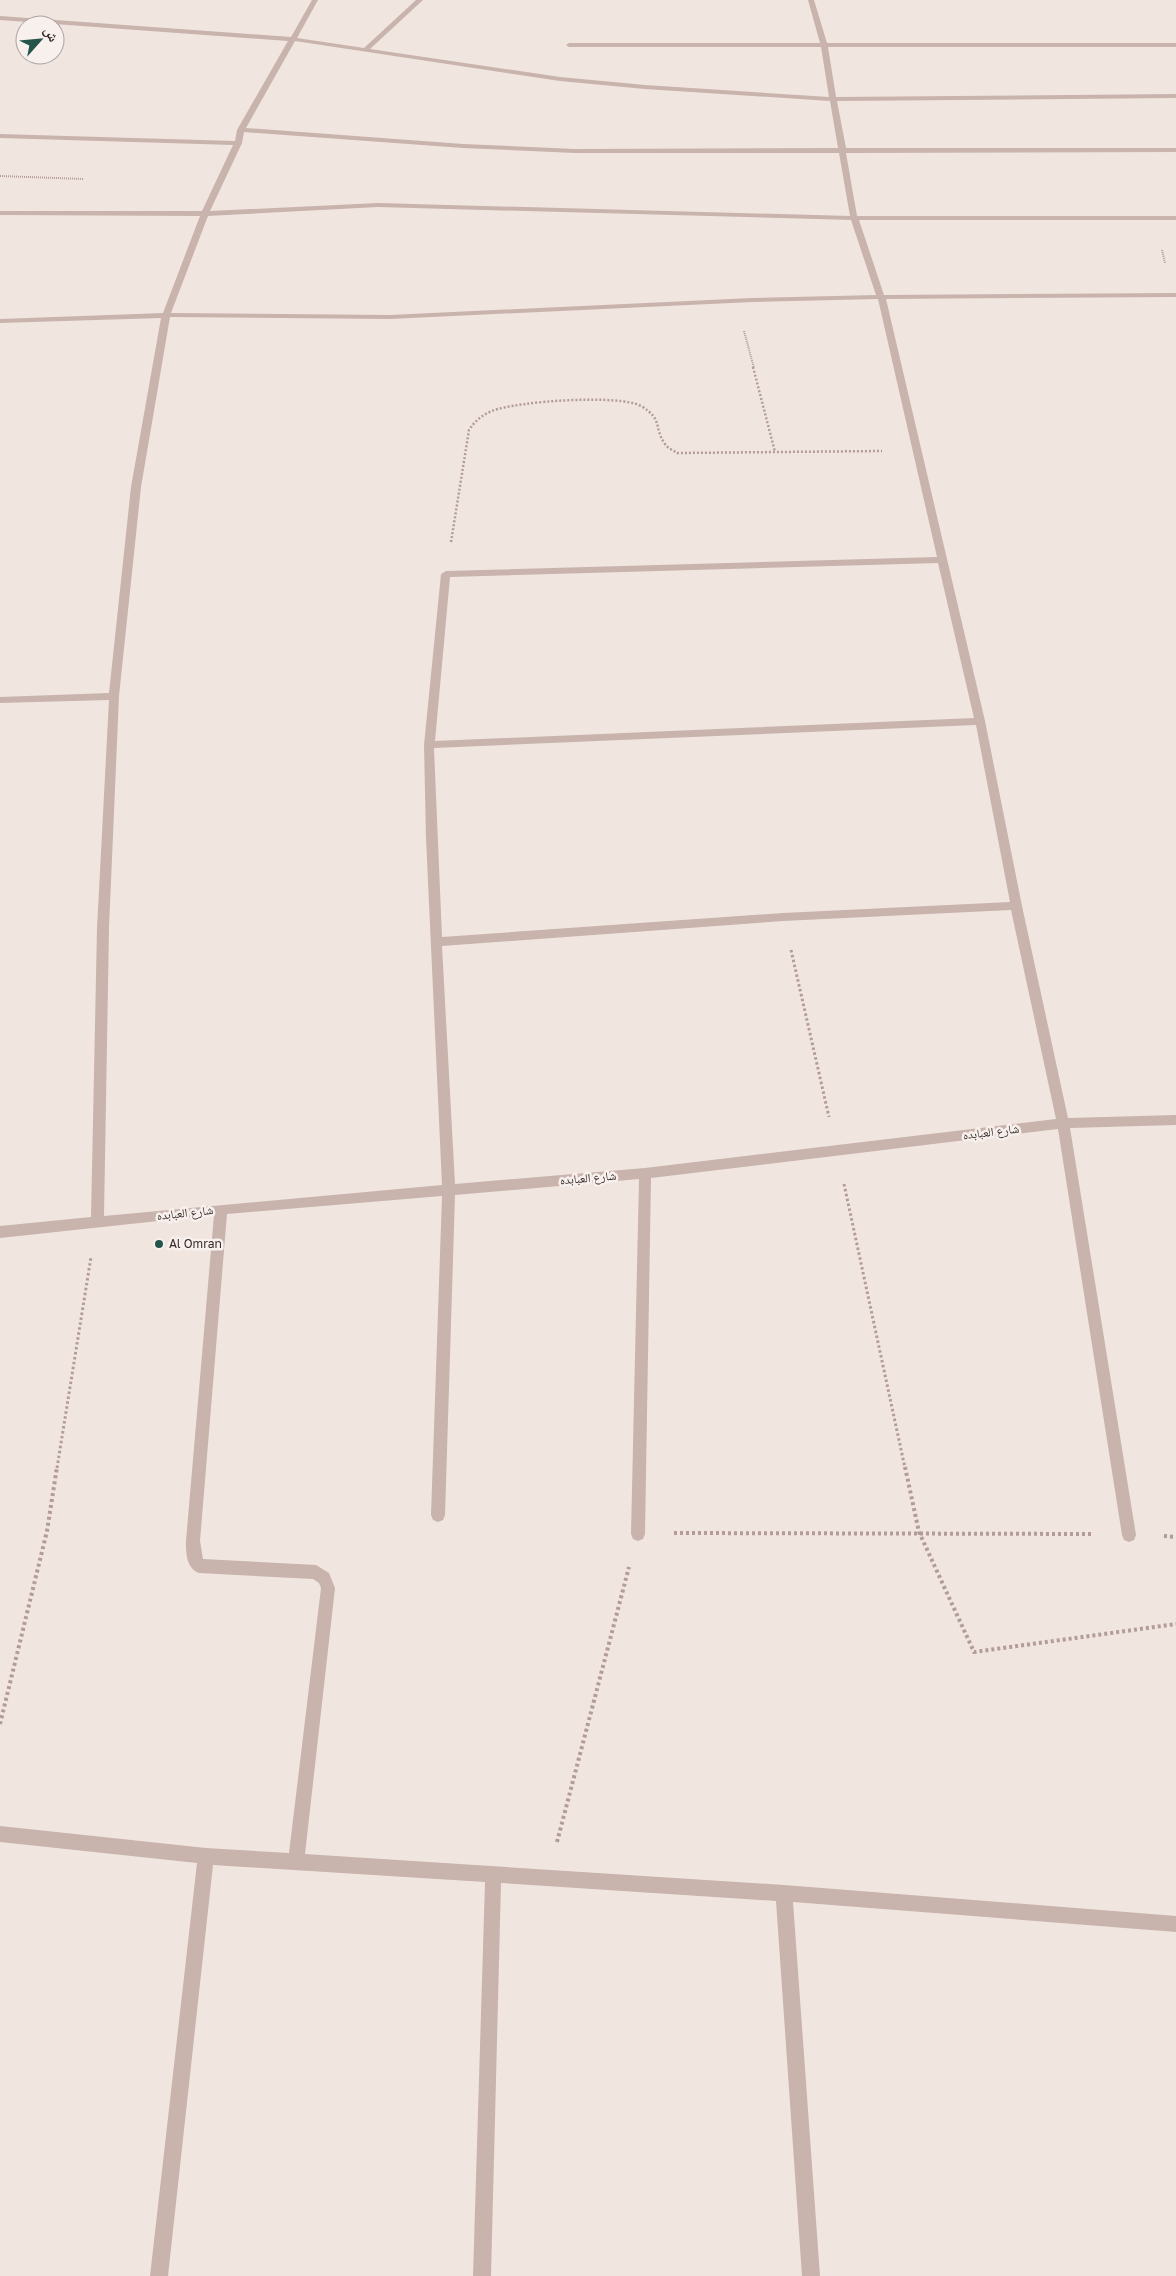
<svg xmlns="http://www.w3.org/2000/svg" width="1176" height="2276" font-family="'Golos Text','Noto Naskh Arabic',sans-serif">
<rect width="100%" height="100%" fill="#f1e5e0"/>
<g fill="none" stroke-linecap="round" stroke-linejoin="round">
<path stroke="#b39c98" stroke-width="2" stroke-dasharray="1 1" stroke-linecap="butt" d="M0,176L84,179
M1162,250L1165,263
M744,331L754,368"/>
<path stroke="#b39c98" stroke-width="2.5" stroke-dasharray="2 2" stroke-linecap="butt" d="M753,367L775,452
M451,542L469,430C475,421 482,415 492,411C517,401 620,394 641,406C664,420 653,427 665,444C667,448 673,450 677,453L882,451"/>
<path stroke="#b39c98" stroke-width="3" stroke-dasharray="2.5 2.5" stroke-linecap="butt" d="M791,950L829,1117
M844,1184L905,1468
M57,1468L91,1257"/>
<path stroke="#b39c98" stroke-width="4" stroke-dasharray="3 3" stroke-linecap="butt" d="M905,1467L919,1532L974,1652L1176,1624
M674,1533L1093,1534
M1164,1536L1176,1537
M0,1724L47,1531L57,1467
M557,1842L629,1567"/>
<path fill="#c8b3ad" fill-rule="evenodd" d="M312,0H318L297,38L364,48L416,0H423L370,49L560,77L645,85L829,97L821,47H569L566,45L569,43H820L808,0H814L827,43H1176V47H828L836,97L1176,94V98L837,101L846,148H1176V152L846,153L857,216H1176V220H859L884,295L1176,293V297L886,299L985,721L1022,906L1068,1118L1176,1115V1125L1070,1128L1136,1535L1134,1540L1129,1542L1124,1540L1122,1535L1058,1129L651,1178L645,1534L643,1539L638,1541L633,1539L631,1534L639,1179L455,1195L445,1515L443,1520L438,1522L433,1520L431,1515L442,1196L227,1214L200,1541L203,1559L316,1565L329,1573L335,1588L305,1854L784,1885L1176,1916V1932L793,1902L820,2276H802L776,1901L501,1883L491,2276H473L485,1882L213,1865L168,2276H150L197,1863L0,1842V1826L206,1848L289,1853L321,1588L319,1583L313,1579L199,1573C186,1568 186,1553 186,1541L214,1215L0,1238V1226L91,1217L97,928L109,700L0,703V697L109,693L131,487L161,318L0,323V319L163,313L200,216L0,215V211H202L233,145L0,138V134L235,141L237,130L288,41L0,20V16L291,37ZM295,41L560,81L645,89L830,101L838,148L575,149L463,144L246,128ZM244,132L463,148L575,153H839L850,216L378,203L210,211L242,143ZM378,207L851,220L876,295L752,298L390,315L171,313L208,216ZM878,299L937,557L446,571L441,574L424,745L426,838L442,1185L104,1216L109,928L119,696L141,487L170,317L390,319L752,302ZM938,563L974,718L435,741L450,577ZM976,725L1010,902L783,913L442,937L434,748ZM1011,910L1056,1119L645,1168L455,1184L442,946L783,921Z"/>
</g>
<circle fill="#25544b" stroke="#f8f0ec" stroke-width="2" cx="159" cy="1244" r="5"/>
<g text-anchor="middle" stroke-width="5" stroke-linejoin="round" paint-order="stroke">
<g font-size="12" fill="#372c2b" stroke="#f8f0ec">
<text transform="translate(991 1132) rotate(-7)" y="4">شارع العبابده</text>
<text transform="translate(588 1178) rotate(-5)" y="4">شارع العبابده</text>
<text transform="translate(185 1213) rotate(-6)" y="4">شارع العبابده</text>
</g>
<g font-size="12" fill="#372c2b" stroke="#f8f0ec" text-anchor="start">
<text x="169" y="1248">Al Omran</text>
</g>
</g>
<g transform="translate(40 40) rotate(63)"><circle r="24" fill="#f8f0ec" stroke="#aba29f"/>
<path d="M0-4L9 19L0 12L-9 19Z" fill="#25544b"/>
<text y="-8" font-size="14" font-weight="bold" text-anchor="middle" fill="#372c2b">ش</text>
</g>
</svg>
